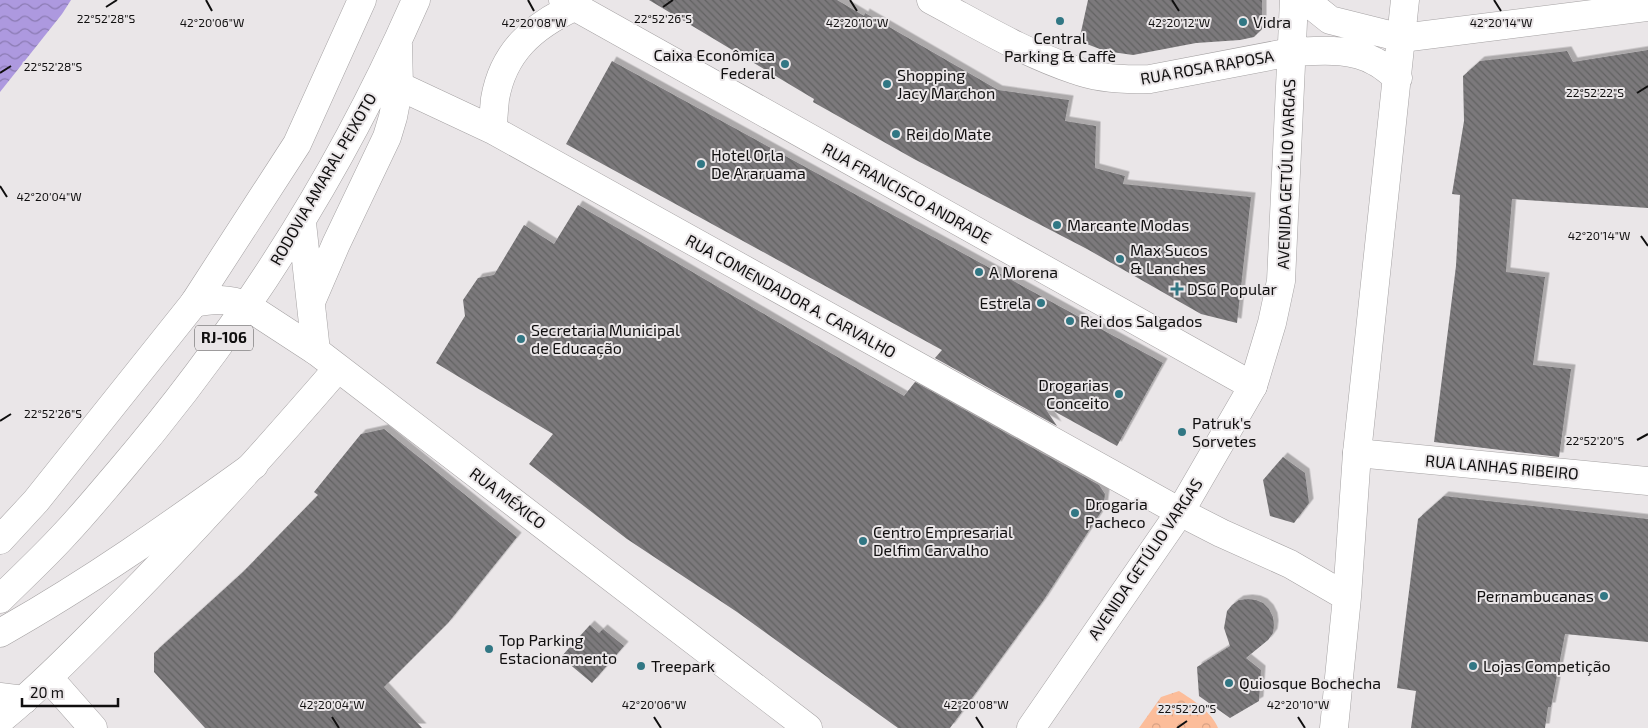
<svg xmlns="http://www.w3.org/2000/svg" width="1648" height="728" font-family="'Exo 2',sans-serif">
<defs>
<pattern id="park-crowns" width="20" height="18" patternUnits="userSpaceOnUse" patternTransform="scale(1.25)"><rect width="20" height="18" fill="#fcbd9a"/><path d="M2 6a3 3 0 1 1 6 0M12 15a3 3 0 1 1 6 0" fill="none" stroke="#d7a184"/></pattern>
<pattern id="water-waves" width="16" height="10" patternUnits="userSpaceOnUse" patternTransform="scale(1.25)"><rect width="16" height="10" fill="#ad99df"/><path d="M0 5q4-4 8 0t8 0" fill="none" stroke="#8b7bb3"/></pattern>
<pattern id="building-back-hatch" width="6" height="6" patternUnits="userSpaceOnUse" patternTransform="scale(1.25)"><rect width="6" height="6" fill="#7b797b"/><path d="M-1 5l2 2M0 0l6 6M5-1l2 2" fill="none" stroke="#636263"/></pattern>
<filter id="shadow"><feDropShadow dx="4.5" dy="-4.5" stdDeviation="0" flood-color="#0004"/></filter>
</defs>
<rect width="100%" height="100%" fill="#eae6e8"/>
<path fill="url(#park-crowns)" d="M1179,691C1193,700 1212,712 1218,728H1139L1161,697Z"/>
<path fill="url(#water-waves)" d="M0,0H71L62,14L0,92Z"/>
<path fill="url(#building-back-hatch)" filter="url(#shadow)" d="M649,0H837L864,16L865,13L998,90L1069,100L1065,121L1096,126L1095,168L1125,176L1123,184L1251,197L1237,323L1201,314L1087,249L914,159L813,102L814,99Z
M1088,0H1262V29L1254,37L1240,40L1196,43L1133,55L1105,51L1079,41Z
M1648,50V208L1512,199L1506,272L1545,277L1533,365L1571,369L1559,457L1434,442L1456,266L1460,195L1452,194L1464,121L1463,76L1480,61L1567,51L1573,62Z
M612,61L1163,363L1117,446L1043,405L1057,426L935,358L942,350L566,144Z
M578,205L904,396L915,382L1099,485L1105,494L1103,509L1043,601L950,728H898L737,612L627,539L529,464L553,434L436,363L465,316L463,300L478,278L494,275L524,225L554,244Z
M384,429L517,537L448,623L384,687L422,728H205L154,672V653L243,572L318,495L314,492L361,434Z
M1283,457L1305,473L1309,503L1294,523L1270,516L1263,480Z
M1444,496L1648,519V642L1565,634L1551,707H1548L1545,728H1411L1416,691L1397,688L1418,519Z
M1248,599L1256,600L1263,603L1269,609L1273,617L1274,625L1273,633L1268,640L1246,658L1261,670L1259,701L1230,718L1199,696L1197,667L1230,646L1224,628L1227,611L1232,605L1239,600Z
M590,625L599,633L603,629L624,646L592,683L561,657Z"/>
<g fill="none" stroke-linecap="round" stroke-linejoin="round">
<defs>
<path id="minor" d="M563,0L1253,386
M931,0C978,25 1024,53 1075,70C1099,79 1125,80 1150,79L1291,52
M1402,38L1648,7
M399,86L493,130L1180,512
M493,130C493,120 494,109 495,99C503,52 533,26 574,7
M194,303C213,299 229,298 247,306L316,351L808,728
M1357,453L1648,481
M49,678L93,728
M0,720C44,684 83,643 123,603C198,527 269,448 338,368"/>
<path id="major" d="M1308,0L1310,4L1330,20L1402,38
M1291,52C1319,51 1350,47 1376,62C1384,66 1391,73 1398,78
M1180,512L1221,533L1290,564L1347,597
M1031,728L1180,512L1253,386L1272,323L1281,281L1294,0
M1334,728L1347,597L1357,453L1405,0"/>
<path id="highway" d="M302,223L316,351
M311,302L336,244L387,137L393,117L399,86L398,45
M0,540L36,501L194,303L297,144L362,0
M0,599C21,578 44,557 64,535C83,515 101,493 119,472C240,330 341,172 416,0
M0,633C89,583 171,525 254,465
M0,697L24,700"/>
</defs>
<use href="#minor" stroke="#a5a2a3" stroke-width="29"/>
<use href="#major" stroke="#a5a2a3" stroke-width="29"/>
<use href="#highway" stroke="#a5a2a3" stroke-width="29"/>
<use href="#minor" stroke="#fff" stroke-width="28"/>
<use href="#major" stroke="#fff" stroke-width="28"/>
<use href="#highway" stroke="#fff" stroke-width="28"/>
</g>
<path fill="none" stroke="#100f0f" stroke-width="2" d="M206,0L212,11M528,0L534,11M850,0L857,11M1172,0L1179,11M1494,0L1501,11M106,7L117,0M663,7L673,0M0,73L11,66M1637,93L1648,86M0,186L7,197M1641,236L1648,246M0,421L11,414M1637,440L1648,434M332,717L339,728M654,717L661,728M976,717L983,728M1298,717L1305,728M1177,728L1187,721"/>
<g fill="#317784" stroke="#eae6e8" stroke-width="2">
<circle cx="1060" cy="21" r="5"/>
<circle cx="1243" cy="22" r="5"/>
<circle cx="785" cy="64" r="5"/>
<circle cx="887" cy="84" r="5"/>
<circle cx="896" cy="134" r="5"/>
<circle cx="701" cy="164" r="5"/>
<circle cx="1057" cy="225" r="5"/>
<circle cx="1120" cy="259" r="5"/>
<circle cx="979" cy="272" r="5"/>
<path d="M1174.5 281.5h5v5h5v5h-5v5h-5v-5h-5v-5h5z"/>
<circle cx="1041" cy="303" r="5"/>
<circle cx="1070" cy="321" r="5"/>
<circle cx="521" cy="339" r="5"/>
<circle cx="1119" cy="394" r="5"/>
<circle cx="1182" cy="432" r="5"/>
<circle cx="1075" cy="513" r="5"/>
<circle cx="863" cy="541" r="5"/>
<circle cx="1604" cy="596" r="5"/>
<circle cx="489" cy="649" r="5"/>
<circle cx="641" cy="666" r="5"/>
<circle cx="1473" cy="666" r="5"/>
<circle cx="1229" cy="683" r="5"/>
</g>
<g text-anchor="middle" stroke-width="4" stroke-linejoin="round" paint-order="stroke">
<rect fill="#eae6e8" stroke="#515050" stroke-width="1" x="195" y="325.5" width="58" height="25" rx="4"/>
<g font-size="15" font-weight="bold" fill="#100f0f">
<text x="224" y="343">RJ-106</text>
</g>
<g font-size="16" fill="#100f0f" stroke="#eae6e8" text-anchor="start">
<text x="1253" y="28">Vidra</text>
<text x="1060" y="44" text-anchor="middle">Central<tspan x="1060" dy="18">Parking &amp; Caffè</tspan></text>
<text x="775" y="61" text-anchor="end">Caixa Econômica<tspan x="775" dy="18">Federal</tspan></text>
<text x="897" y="81">Shopping<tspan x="897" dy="18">Jacy Marchon</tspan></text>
<text x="906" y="140">Rei do Mate</text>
<text x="711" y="161">Hotel Orla<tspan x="711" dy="18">De Araruama</tspan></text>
<text x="1067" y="231">Marcante Modas</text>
<text x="1130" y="256">Max Sucos<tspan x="1130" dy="18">&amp; Lanches</tspan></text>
<text x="989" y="278">A Morena</text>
<text x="1187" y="295">DSG Popular</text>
<text x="1031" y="309" text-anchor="end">Estrela</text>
<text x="1080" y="327">Rei dos Salgados</text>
<text x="531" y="336">Secretaria Municipal<tspan x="531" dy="18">de Educação</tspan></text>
<text x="1109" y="391" text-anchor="end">Drogarias<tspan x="1109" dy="18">Conceito</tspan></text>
<text x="1192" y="429">Patruk's<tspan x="1192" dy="18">Sorvetes</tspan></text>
<text x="1085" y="510">Drogaria<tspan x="1085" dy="18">Pacheco</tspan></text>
<text x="873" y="538">Centro Empresarial<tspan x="873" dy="18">Delfim Carvalho</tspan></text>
<text x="1594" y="602" text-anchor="end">Pernambucanas</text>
<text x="499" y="646">Top Parking<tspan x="499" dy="18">Estacionamento</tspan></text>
<text x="651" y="672">Treepark</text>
<text x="1483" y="672">Lojas Competição</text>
<text x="1239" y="689">Quiosque Bochecha</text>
</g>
<g font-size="16" fill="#100f0f" stroke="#eae6e8">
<text transform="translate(1207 67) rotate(-10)" y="6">RUA ROSA RAPOSA</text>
<text transform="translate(1286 174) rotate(-88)" y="6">AVENIDA GETÚLIO VARGAS</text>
<text transform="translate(323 179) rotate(-60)" y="6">RODOVIA AMARAL PEIXOTO</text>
<text transform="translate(907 193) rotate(29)" y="6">RUA FRANCISCO ANDRADE</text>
<text transform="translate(791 296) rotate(29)" y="6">RUA COMENDADOR A. CARVALHO</text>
<text transform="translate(1502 467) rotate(5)" y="6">RUA LANHAS RIBEIRO</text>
<text transform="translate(508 498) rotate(37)" y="6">RUA MÉXICO</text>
<text transform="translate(1145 559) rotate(-56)" y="6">AVENIDA GETÚLIO VARGAS</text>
</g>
</g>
<g font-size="12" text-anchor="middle" fill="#100f0f" stroke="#eae6e8" stroke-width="4" stroke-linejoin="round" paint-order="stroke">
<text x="106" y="23">22°52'28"S</text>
<text x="663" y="23">22°52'26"S</text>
<text x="212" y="27">42°20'06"W</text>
<text x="534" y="27">42°20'08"W</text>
<text x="857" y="27">42°20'10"W</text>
<text x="1179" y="27">42°20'12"W</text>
<text x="1501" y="27">42°20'14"W</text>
<text x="53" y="71">22°52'28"S</text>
<text x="1595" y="97">22°52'22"S</text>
<text x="49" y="201">42°20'04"W</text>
<text x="1599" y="240">42°20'14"W</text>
<text x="53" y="418">22°52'26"S</text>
<text x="1595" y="445">22°52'20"S</text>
<text x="332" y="709">42°20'04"W</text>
<text x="654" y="709">42°20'06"W</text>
<text x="976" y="709">42°20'08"W</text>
<text x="1298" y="709">42°20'10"W</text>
<text x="1187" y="713">22°52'20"S</text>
</g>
<path d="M22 698v8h96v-8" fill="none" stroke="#100f0f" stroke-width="2.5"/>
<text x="30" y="698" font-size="15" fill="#100f0f" stroke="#eae6e8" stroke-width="4" paint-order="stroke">20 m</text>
</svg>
